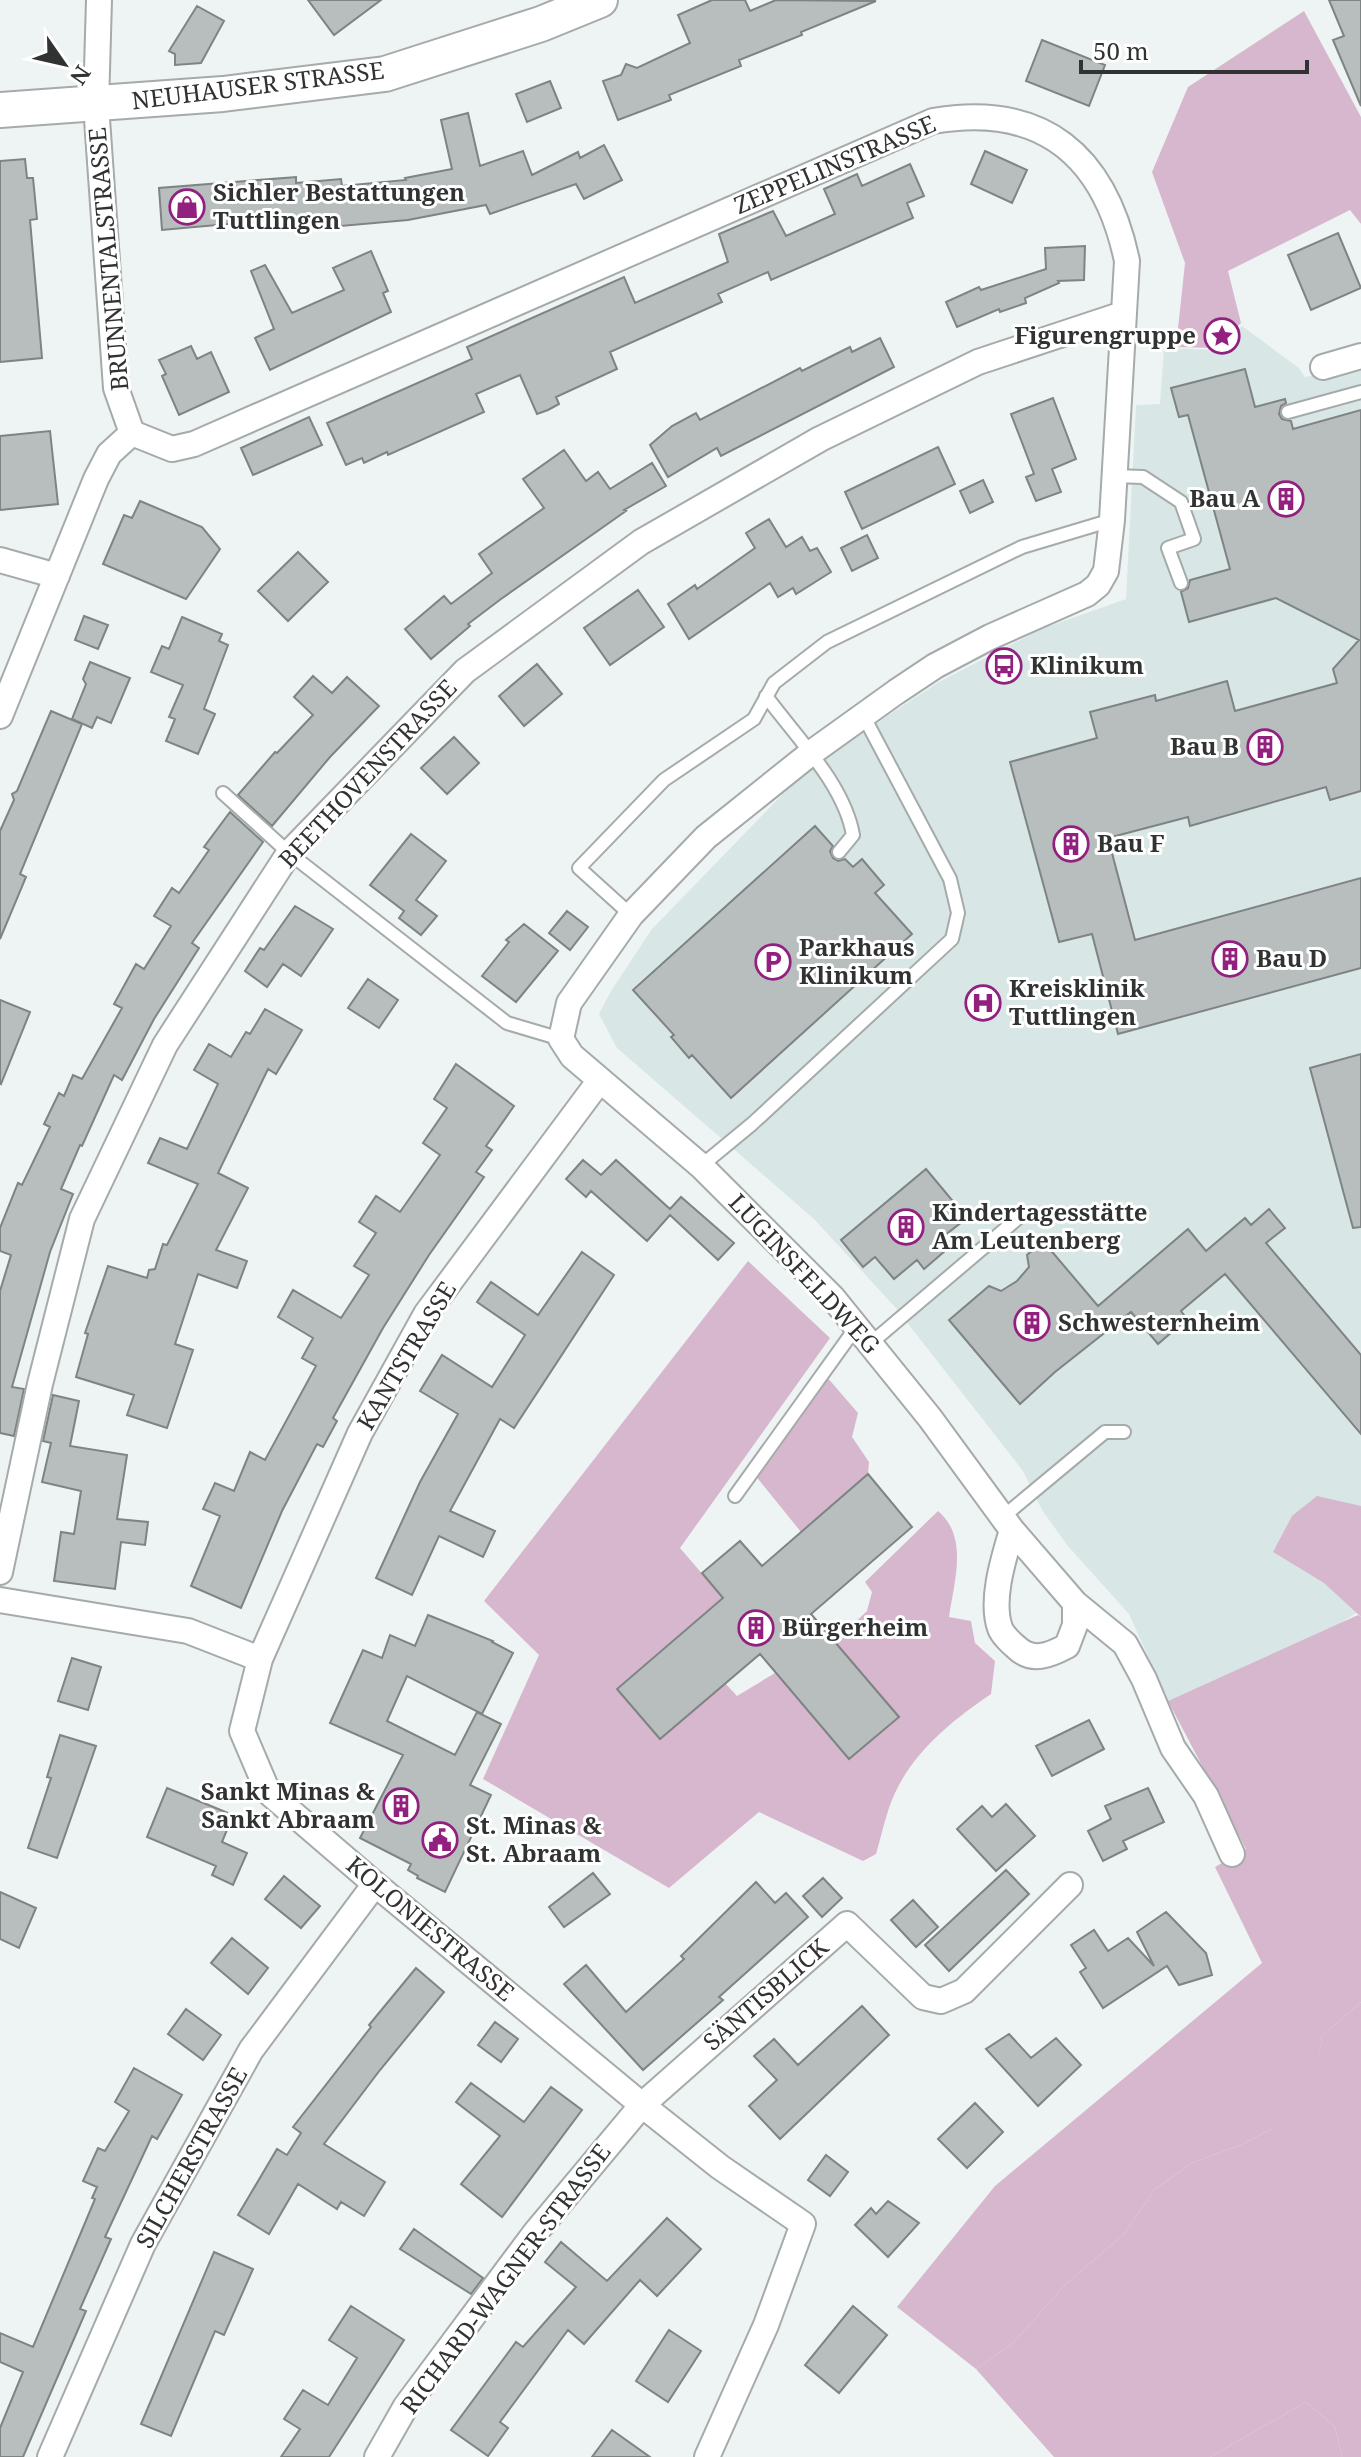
<svg xmlns="http://www.w3.org/2000/svg" width="1361" height="2457" font-family="'Noto Serif',serif">
<rect width="100%" height="100%" fill="#eef4f3"/>
<path fill="#d8e7e5" d="M1242,326L1299,368L1305,377L1361,367V1610L1331,1629L1168,1701L1129,1614L1067,1545L1042,1510L1023,1471L895,1307L814,1219L617,1048L599,1014L611,991L652,929L808,768L939,682L1041,629L1126,599L1136,405L1160,404L1164,348L1215,350Z"/>
<path fill="#d6b7cd" d="M748,1261L830,1338L680,1548L723,1598L725,1683L737,1696L775,1673L850,1759L899,1717L834,1642L867,1611L872,1592L865,1582L938,1511C969,1537 954,1582 949,1617L971,1621L975,1643L995,1661L991,1694C954,1719 914,1751 895,1793C886,1812 882,1834 876,1854L863,1861L759,1812L669,1888L483,1779L539,1655L484,1601Z
M826,1376L858,1413L852,1437L869,1462L868,1474L801,1532L755,1475Z
M1358,1615L1361,1617V2002L1322,2036L1312,2108L1243,2144L1192,2163L1154,2190L1125,2233L1065,2285L1012,2344L976,2369L897,2307L995,2186L1262,1963L1215,1867L1246,1849L1168,1701Z
M1306,2402L1335,2427L1342,2457H1210Z"/>
<path fill="#d6b7ce" d="M1304,11L1361,117V224L1350,210L1228,271L1241,323L1215,348L1176,347L1185,263L1152,172L1188,87Z
M1317,1496L1361,1506V1617L1324,1583L1273,1552L1292,1516Z
M1361,2002V2457H1342L1335,2427L1306,2402L1210,2457H1054L976,2369L1012,2344L1065,2285L1125,2233L1154,2190L1192,2163L1243,2144L1311,2108L1322,2036Z"/>
<path fill="#b8bdbd" stroke="#7e8383" stroke-width="2" d="M308,0H381L334,35Z
M712,0H745L750,11L776,0L876,1L801,32L802,35L739,60L741,66L669,95L671,100L618,120L603,81L621,75L626,64L637,68L690,43L678,15Z
M1329,0H1361V106L1333,40L1344,36Z
M197,6L224,21L201,63L175,65V54L169,51Z
M1042,40L1105,65L1089,106L1026,81Z
M550,81L561,108L527,122L516,94Z
M468,113L480,166L523,151L532,175L578,152L580,158L604,145L622,180L584,199L576,184L490,214L486,205L408,220L330,227V218L272,225V220L162,230L159,188L296,177V183L341,179L342,186L406,180L405,178L452,169L441,120Z
M985,151L1027,170L1012,203L971,184Z
M25,159L27,178H33L37,219L30,220L42,358L0,362V161Z
M910,164L924,196L907,203L913,218L771,280L768,272L718,294L722,302L610,352L617,369L556,397L559,404L548,410L537,414L520,375L476,394L484,412L388,455L387,452L364,463L362,458L346,465L327,423L472,359L467,347L624,277L635,303L728,262L719,234L773,211L786,236L835,214L824,189L857,174L862,186Z
M1338,233L1361,288L1311,310L1288,255Z
M1085,246L1084,280L1058,281L1059,283L1025,298L1026,303L1000,312L999,309L957,327L946,302L979,287L981,290L1046,269L1045,248Z
M371,251L388,291L383,293L391,312L270,370L255,338L274,329L251,271L265,265L292,313L344,290L333,268Z
M880,338L894,367L721,456L717,448L668,477L650,445L672,426L696,413L700,420L800,368L802,371L850,347L852,352Z
M191,346L197,359L211,352L229,392L179,415L162,376L166,374L159,360Z
M1245,369L1255,407L1285,399L1286,403L1281,406L1279,414L1282,419L1291,421L1293,429L1361,410V791L1330,800L1326,787L1190,826L1188,817L1108,838L1135,940L1361,878V968L1118,1034L1092,934L1059,942L1010,762L1097,738L1090,712L1155,695L1156,701L1227,681L1235,711L1337,683L1333,669L1359,640L1276,598L1189,622L1181,592L1188,588L1190,580L1230,569L1188,415L1179,417L1171,388Z
M1053,398L1076,459L1052,469L1061,492L1036,501L1026,477L1034,474L1011,414Z
M309,417L322,445L253,475L241,448Z
M50,431L58,504L0,510V436Z
M938,447L955,484L862,529L845,492Z
M564,450L586,481L598,472L610,489L652,463L666,486L624,510L626,511L501,599L468,624L470,626L431,659L405,629L444,596L451,604L492,573L479,554L544,508L523,479Z
M983,480L993,502L970,513L960,491Z
M140,501L202,527L220,549L186,599L103,564L124,515L132,518Z
M769,519L786,547L802,537L810,551L817,548L831,572L796,594L793,588L778,597L770,583L689,639L668,604L695,585L697,589L755,548L746,533Z
M867,535L878,558L852,571L841,548Z
M298,552L328,582L288,621L258,591Z
M638,590L664,627L610,665L584,628Z
M84,616L108,625L98,649L75,640Z
M182,617L222,634L219,641L228,645L204,709L215,714L198,754L166,741L175,719L169,717L183,685L151,672L162,646L169,649Z
M90,662L130,678L111,723L97,717L92,728L72,719L86,684L83,679Z
M537,664L562,694L524,726L499,696Z
M313,676L332,693L347,677L379,706L330,757L272,826L238,795L275,752L277,753L313,715L294,697Z
M51,711L82,724L20,874L26,877L0,939V831L14,800L12,794L17,791Z
M454,737L479,763L447,794L421,768Z
M230,812L263,842L192,943L199,948L154,1019L122,1080L114,1075L82,1146L80,1145L61,1189L73,1194L50,1252L12,1387L24,1389L14,1436L0,1433V1291L11,1255L0,1251V1228L18,1183L22,1185L50,1127L44,1124L59,1093L64,1096L73,1075L82,1079L122,1008L114,1004L136,964L144,969L171,926L154,916L172,888L179,893L209,850L204,847Z
M815,826L833,846L830,851L833,858L838,861L845,859L853,867L862,859L884,885L875,893L912,934L731,1098L692,1055L689,1058L671,1037L674,1035L633,990Z
M411,834L446,861L416,900L437,916L421,935L399,918L404,911L370,885Z
M295,906L333,929L301,976L283,964L267,987L245,971L260,948L264,950Z
M567,911L588,927L570,950L549,933Z
M524,924L558,951L516,1002L482,976L509,942L506,940Z
M368,979L398,1000L379,1028L348,1008Z
M0,1000L30,1012L1,1084L0,1083Z
M265,1009L302,1030L276,1074L268,1069L218,1173L248,1188L216,1250L247,1261L237,1288L198,1274L175,1344L193,1350L167,1428L127,1415L134,1395L76,1377L88,1334L85,1333L108,1266L147,1278L149,1270L155,1269L163,1244L167,1245L198,1184L148,1163L160,1138L187,1149L218,1084L194,1070L209,1044L231,1057L246,1032L250,1034Z
M1361,1054V1227L1353,1228L1310,1068Z
M456,1064L514,1106L486,1146L492,1150L476,1172L484,1177L429,1255L383,1328L333,1418L337,1421L323,1447L317,1444L282,1511L241,1608L191,1586L220,1516L203,1509L215,1483L234,1491L250,1452L265,1460L316,1366L302,1358L313,1338L278,1317L293,1290L341,1318L369,1275L354,1266L376,1233L359,1222L376,1196L400,1212L440,1155L423,1143L447,1108L434,1099Z
M583,1160L601,1175L616,1160L670,1209L681,1197L734,1243L718,1260L670,1215L647,1241L591,1191L586,1197L566,1179Z
M926,1169L967,1218L944,1236L952,1245L924,1269L917,1260L894,1279L875,1257L863,1267L841,1240Z
M1269,1209L1285,1228L1266,1243L1361,1355V1434L1225,1274L1181,1311L1187,1319L1158,1344L1131,1312L1055,1372L1020,1404L949,1320L989,1286L1001,1291L1017,1281L1029,1267L1027,1255L1043,1241L1098,1306L1188,1229L1206,1251L1245,1218L1251,1225Z
M582,1252L614,1275L514,1428L500,1419L450,1511L495,1531L483,1557L439,1536L412,1595L376,1578L420,1482L458,1414L420,1391L442,1355L492,1387L525,1335L477,1302L491,1282L538,1315Z
M53,1395L79,1401L70,1446L127,1455L117,1519L148,1522L145,1545L121,1542L115,1589L54,1581L61,1532L74,1534L81,1491L42,1482L51,1443L43,1441Z
M868,1474L912,1527L811,1614L899,1717L849,1759L760,1654L660,1739L617,1689L723,1598L702,1573L740,1541L762,1566Z
M428,1615L493,1641L492,1642L513,1653L482,1714L407,1676L387,1721L455,1755L477,1712L501,1724L470,1785L491,1795L445,1892L417,1878L418,1876L408,1870L411,1864L360,1838L403,1755L330,1723L363,1650L382,1658L390,1635L415,1646Z
M72,1658L101,1667L88,1710L58,1701Z
M1089,1720L1104,1749L1052,1776L1036,1746Z
M60,1735L96,1746L57,1858L28,1848L51,1778L47,1777Z
M167,1788L233,1815L222,1842L247,1853L233,1885L212,1875L216,1866L147,1837Z
M1148,1788L1164,1822L1123,1841L1127,1849L1103,1861L1088,1831L1111,1819L1105,1806Z
M1006,1804L1035,1836L996,1871L957,1829L982,1806L992,1817Z
M1006,1870L1029,1894L949,1971L925,1945Z
M593,1873L610,1894L564,1927L549,1907Z
M284,1876L320,1906L301,1928L265,1899Z
M823,1878L842,1898L822,1917L803,1896Z
M756,1882L775,1903L786,1893L808,1917L719,1997L723,2000L643,2070L564,1984L586,1965L626,2012L684,1959L681,1956Z
M0,1892L36,1908L19,1948L0,1939Z
M913,1900L938,1927L916,1947L891,1920Z
M1166,1912L1206,1953L1212,1975L1179,1985L1167,1966L1103,2008L1080,1972L1086,1968L1071,1945L1094,1930L1108,1951L1128,1938L1154,1966L1137,1932Z
M232,1938L268,1968L248,1994L211,1963Z
M416,1968L444,1992L380,2070L324,2144L385,2182L364,2216L341,2202L337,2209L298,2184L269,2234L238,2215L277,2149L287,2155L301,2133L293,2127L371,2027L369,2025Z
M862,2006L889,2035L780,2139L749,2106L777,2080L754,2056L774,2039L798,2065Z
M186,2009L221,2035L203,2060L168,2034Z
M495,2022L518,2039L501,2062L478,2045Z
M1009,2034L1031,2058L1056,2038L1081,2065L1038,2106L986,2049Z
M134,2068L182,2095L157,2139L152,2136L105,2237L111,2239L80,2309L86,2311L23,2457H0V2428L23,2372L0,2362V2333L33,2347L95,2199L92,2198L97,2187L83,2181L98,2148L105,2151L129,2111L115,2102Z
M471,2083L524,2122L551,2087L582,2110L502,2217L461,2184L500,2136L456,2102Z
M975,2103L1003,2132L967,2168L938,2139Z
M826,2155L848,2172L830,2196L808,2180Z
M888,2201L919,2223L888,2257L855,2225L871,2208L876,2214Z
M667,2218L701,2249L657,2296L640,2280L584,2344L568,2330L500,2422L508,2428L488,2456L451,2430L516,2342L523,2347L576,2287L545,2262L561,2242L607,2281Z
M414,2229L483,2278L471,2294L400,2249Z
M214,2252L253,2269L224,2335L215,2331L171,2436L141,2424Z
M351,2306L404,2340L329,2457H281L300,2429L284,2419L303,2390L328,2405L357,2358L329,2340Z
M853,2306L887,2335L839,2393L805,2365Z
M669,2330L701,2351L668,2402L636,2381Z
M612,2430L650,2457H592Z"/>
<g fill="none" stroke-linecap="round" stroke-linejoin="round">
<defs>
<path id="lane" d="M1288,412L1361,392
M1113,476L1143,477L1181,502L1194,539L1168,548L1181,583
M766,696C796,737 844,784 853,835L839,852
M223,793L289,853L507,1023L561,1039
M631,915L579,868L664,780L754,719L774,683L827,642L1022,547L1112,520
M701,1166L752,1124L952,939L958,913L950,879L863,715
M871,1343L1017,1219
M735,1496L857,1326
M1004,1516L1105,1432H1124"/>
<path id="street" d="M99,0L96,105L116,388L132,433
M1323,367L1361,356
M132,433L172,449L194,444L933,121C1043,102 1105,156 1127,261L1112,520L1106,571L1098,585L1087,594L990,637L935,666L896,692L811,753L706,837L631,915L569,1003L561,1039L572,1056L701,1166L833,1298L930,1418L1012,1530L1075,1603L1125,1644L1144,1679L1173,1748L1206,1796L1232,1854
M0,560L57,576
M0,716L96,479L109,454L132,433
M600,1080L426,1314L360,1433L260,1659L242,1731L268,1792L375,1884L642,2105L720,2167L803,2224L766,2325L707,2457
M1012,1530C1004,1557 990,1600 1000,1628C1002,1634 1011,1643 1016,1647C1032,1663 1050,1655 1067,1646L1075,1625V1603
M0,1572L40,1384L82,1219L165,1045L289,853L465,671L641,542L820,439L978,362L1123,314
M0,1600L188,1631L260,1659
M50,2457L143,2244L251,2050L375,1884
M377,2457L406,2406L535,2233L642,2105L847,1924L923,1997L941,2001L964,1991L1070,1885"/>
<path id="secondary" d="M0,110L223,94L385,74L541,24L600,0"/>
</defs>
<use href="#lane" stroke="#a5aaaa" stroke-width="16"/>
<use href="#street" stroke="#a5aaaa" stroke-width="28"/>
<use href="#secondary" stroke="#a5aaaa" stroke-width="38"/>
<use href="#lane" stroke="#fff" stroke-width="12"/>
<use href="#street" stroke="#fff" stroke-width="24"/>
<use href="#secondary" stroke="#fff" stroke-width="34"/>
</g>
<defs>
<symbol id="shop-ring" viewBox="-11 -11 22 22"><circle r="9.5" fill="#fff" stroke="#92207f" stroke-width="1.5"/><path d="M-5-2.5h2.3a2.7 3.5 0 0 1 5.4 0H5L5.5 6h-11ZM-1.5-2.5h3a1.5 2.3 0 0 0-3 0Z" fill="#92207f"/></symbol>
<symbol id="sight-ring" viewBox="-11 -11 22 22"><circle r="9.5" fill="#fff" stroke="#92207f" stroke-width="1.5"/><path d="M0-6L1.8-2.2L6-1.7L2.9 1.2L3.7 5.4L0 3.3L-3.7 5.4L-2.9 1.2L-6-1.7L-1.8-2.2Z" fill="#92207f"/></symbol>
<symbol id="building-ring" viewBox="-11 -11 22 22"><circle r="9.5" fill="#fff" stroke="#92207f" stroke-width="1.5"/><path d="M-4-6H4V6H1V3H-1V6H-4ZM-2.5-4.3h1.7v1.8h-1.7ZM.8-4.3h1.7v1.8H.8ZM-2.5-1h1.7V.8h-1.7ZM.8-1h1.7V.8H.8Z" fill="#92207f"/></symbol>
<symbol id="bus-ring" viewBox="-11 -11 22 22"><circle r="9.5" fill="#fff" stroke="#92207f" stroke-width="1.5"/><path d="M-5-6H5V4H4V6H2V4H-2V6H-4V4H-5ZM-3.5-4V0h7V-4ZM-3.5 1.2v1.5H-2V1.2ZM2 1.2v1.5H3.5V1.2Z" fill="#92207f"/></symbol>
<symbol id="parking-ring" viewBox="-11 -11 22 22"><circle r="9.5" fill="#fff" stroke="#92207f" stroke-width="1.5"/><path d="M-3.5-5.5H1a3.5 3.5 0 0 1 0 7H-1V5.5H-3.5ZM-1-3.4V-.6H.8a1.4 1.4 0 0 0 0-2.8Z" fill="#92207f"/></symbol>
<symbol id="hospital-ring" viewBox="-11 -11 22 22"><circle r="9.5" fill="#fff" stroke="#92207f" stroke-width="1.5"/><path d="M-5-5h3v3.5h4V-5h3V5h-3V1.5h-4V5h-3Z" fill="#92207f"/></symbol>
<symbol id="civic-ring" viewBox="-11 -11 22 22"><circle r="9.5" fill="#fff" stroke="#92207f" stroke-width="1.5"/><path d="M-.6-6.5H3V-4.5H.6V-3L4-1V1h2V6H-6V1h2V-1L-.6-3ZM-1.2 2.5V6h2.4V2.5Z" fill="#92207f"/></symbol>
</defs>
<g fill-rule="evenodd">
<use href="#shop-ring" x="167" y="187" width="40" height="40"/>
<use href="#sight-ring" x="1202" y="316" width="40" height="40"/>
<use href="#building-ring" x="1266" y="479" width="40" height="40"/>
<use href="#bus-ring" x="984" y="646" width="40" height="40"/>
<use href="#building-ring" x="1245" y="727" width="40" height="40"/>
<use href="#building-ring" x="1051" y="824" width="40" height="40"/>
<use href="#building-ring" x="1210" y="939" width="40" height="40"/>
<use href="#parking-ring" x="753" y="942" width="40" height="40"/>
<use href="#hospital-ring" x="963" y="983" width="40" height="40"/>
<use href="#building-ring" x="886" y="1207" width="40" height="40"/>
<use href="#building-ring" x="1012" y="1303" width="40" height="40"/>
<use href="#building-ring" x="736" y="1608" width="40" height="40"/>
<use href="#building-ring" x="381" y="1786" width="40" height="40"/>
<use href="#civic-ring" x="420" y="1820" width="40" height="40"/>
</g>
<g text-anchor="middle" stroke-width="6" stroke-linejoin="round" paint-order="stroke">
<g font-size="24" fill="#313333" stroke="#fff">
<text transform="translate(258 86) rotate(-7)" y="8">NEUHAUSER STRASSE</text>
<text transform="translate(835 165) rotate(-23)" y="8">ZEPPELINSTRASSE</text>
<text transform="translate(109 259) rotate(-95)" y="8">BRUNNENTALSTRASSE</text>
<text transform="translate(368 774) rotate(-47)" y="8">BEETHOVENSTRASSE</text>
<text transform="translate(804 1274) rotate(47)" y="8">LUGINSFELDWEG</text>
<text transform="translate(407 1356) rotate(-59)" y="8">KANTSTRASSE</text>
<text transform="translate(430 1929) rotate(40)" y="8">KOLONIESTRASSE</text>
<text transform="translate(766 1995) rotate(-41)" y="8">SÄNTISBLICK</text>
<text transform="translate(192 2158) rotate(-61)" y="8">SILCHERSTRASSE</text>
<text transform="translate(506 2279) rotate(-53)" y="8">RICHARD-WAGNER-STRASSE</text>
</g>
<g font-size="24" font-weight="bold" fill="#313333" stroke="#fff" text-anchor="start">
<text x="213" y="201">Sichler Bestattungen<tspan x="213" dy="28">Tuttlingen</tspan></text>
<text x="1196" y="344" text-anchor="end">Figurengruppe</text>
<text x="1260" y="507" text-anchor="end">Bau A</text>
<text x="1030" y="674">Klinikum</text>
<text x="1239" y="755" text-anchor="end">Bau B</text>
<text x="1097" y="852">Bau F</text>
<text x="799" y="956">Parkhaus<tspan x="799" dy="28">Klinikum</tspan></text>
<text x="1256" y="967">Bau D</text>
<text x="1009" y="997">Kreisklinik<tspan x="1009" dy="28">Tuttlingen</tspan></text>
<text x="932" y="1221">Kindertagesstätte<tspan x="932" dy="28">Am Leutenberg</tspan></text>
<text x="1058" y="1331">Schwesternheim</text>
<text x="782" y="1636">Bürgerheim</text>
<text x="375" y="1800" text-anchor="end">Sankt Minas &amp;<tspan x="375" dy="28">Sankt Abraam</tspan></text>
<text x="466" y="1834">St. Minas &amp;<tspan x="466" dy="28">St. Abraam</tspan></text>
</g>
</g>
<g transform="translate(64 64) rotate(124)" stroke="#ffffff" stroke-width="6" paint-order="stroke">
<path d="M0-6L14 30L0 20L-14 30Z" fill="#313333"/>
<text y="-12" font-size="22" font-weight="bold" text-anchor="middle" fill="#313333">N</text>
</g>
<path d="M1081 60v12h226v-12" fill="none" stroke="#313333" stroke-width="4"/>
<text x="1093" y="60" font-size="24" fill="#313333" stroke="#ffffff" stroke-width="6" paint-order="stroke">50 m</text>
</svg>
